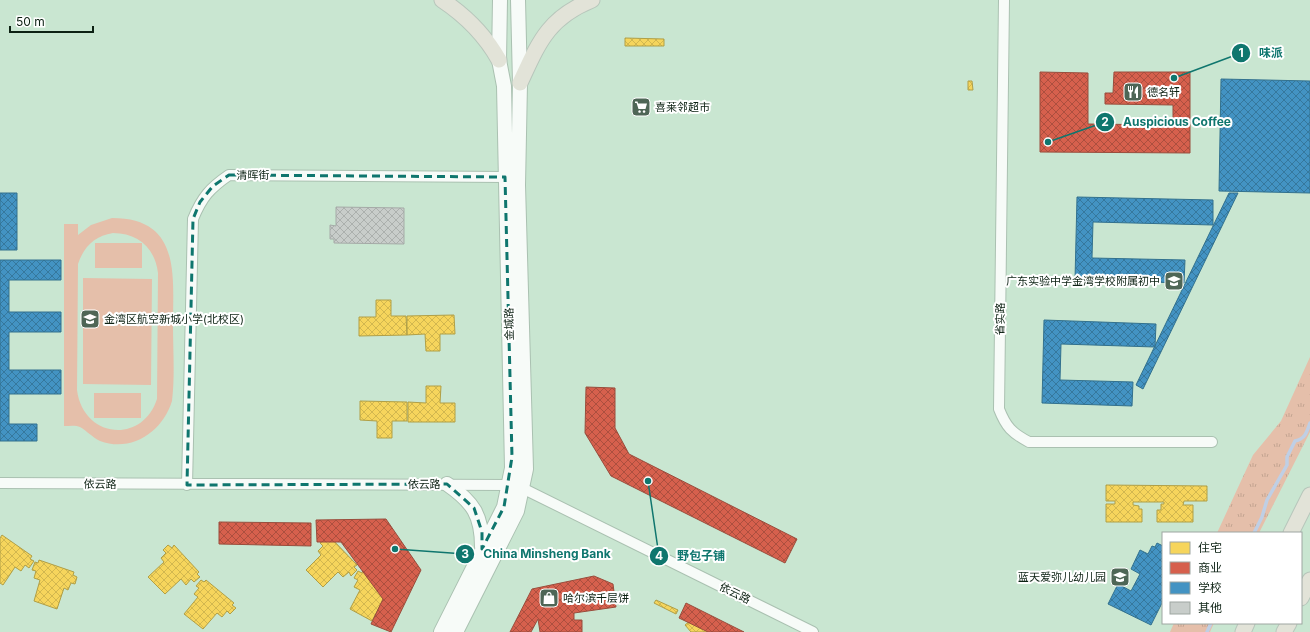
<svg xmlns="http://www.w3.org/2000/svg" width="1310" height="632" font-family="Inter,'Noto Sans SC',sans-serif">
<defs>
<pattern id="grass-tufts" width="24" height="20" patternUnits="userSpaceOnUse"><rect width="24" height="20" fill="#e5bfaa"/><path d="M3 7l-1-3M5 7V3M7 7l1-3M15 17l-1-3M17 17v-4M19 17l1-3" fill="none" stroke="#c3a491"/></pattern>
<pattern id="homes-cross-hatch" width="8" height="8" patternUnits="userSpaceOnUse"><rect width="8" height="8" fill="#f6d55c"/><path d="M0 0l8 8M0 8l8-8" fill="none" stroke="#d2b74f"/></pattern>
<pattern id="shops-cross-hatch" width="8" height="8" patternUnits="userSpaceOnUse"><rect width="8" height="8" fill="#d6604d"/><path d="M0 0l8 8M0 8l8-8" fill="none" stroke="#ac4f3f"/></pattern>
<pattern id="schools-cross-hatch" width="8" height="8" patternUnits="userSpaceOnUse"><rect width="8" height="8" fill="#4393c3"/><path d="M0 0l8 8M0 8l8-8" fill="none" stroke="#36789d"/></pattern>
<pattern id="building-cross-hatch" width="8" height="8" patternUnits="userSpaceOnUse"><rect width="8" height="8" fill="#c8cdca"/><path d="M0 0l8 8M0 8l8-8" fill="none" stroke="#abb0ad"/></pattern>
</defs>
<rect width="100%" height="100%" fill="#c9e6d1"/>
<path fill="url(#grass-tufts)" d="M1310,357V432L1259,533H1217L1253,455L1281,421Z
M1174,623H1214L1210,632H1170Z"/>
<path fill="#e5bfaa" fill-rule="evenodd" d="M112,218C181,218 173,275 173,325C173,350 175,376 172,401C163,431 132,453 100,441C92,437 87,431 80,427C76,425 69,426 64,426V224H78V235L91,225ZM113,233C138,233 155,248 158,273L157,399C142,445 83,438 77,390L78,264C84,246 95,236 113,233Z
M95,243H142V268H95Z
M83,278L152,279L151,385L83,384Z
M94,393H141V418H94Z"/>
<path fill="url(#homes-cross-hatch)" stroke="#b09f46" d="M625,38L664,39V46H625Z
M968,81H972L973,90H968Z
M376,300H391V316H406L407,335L359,336V317H376Z
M454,315L455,334H440V351H426L425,334L407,335V316Z
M426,386H441L440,403H455V422H408V402L426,403Z
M360,401L407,402V421H392V438H377V421L360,420Z
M1106,485L1207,486V501H1184L1183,505H1193V522H1157V510H1161V504H1164V502H1133V505L1139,506V509H1142V522H1106V504H1115V501H1106Z
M2,535L32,556L30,559L34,561L29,568L25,565L21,571L15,567L3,585L0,583V538Z
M326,538L329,541L331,538L357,565L354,567L357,570L351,576L349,572L343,577L338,572L323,587L306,570L321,555L318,551L323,546L320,543Z
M168,545L172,548L174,545L199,572L197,574L200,577L194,582L191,579L186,585L181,579L165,594L148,577L164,562L161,558L166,553L163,550Z
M39,560L74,572L73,575L77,577L75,584L71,583L68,590L64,588L57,609L34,601L40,580L34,578L36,571L32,570L35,562L38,563Z
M363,570L395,588L393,591L397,593L393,600L390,598L386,604L382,602L372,621L350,609L360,590L354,587L358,580L354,578L358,571L362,573Z
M201,580L204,582L206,580L234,603L232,605L236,608L230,614L227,611L222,617L217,613L203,629L184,614L198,597L194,594L199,588L196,586Z
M656,600L678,610L676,614L654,603Z
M697,615L710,632H691L685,625Z"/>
<path fill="url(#shops-cross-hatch)" stroke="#994d3c" d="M1040,72L1088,73V124L1173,125V105L1105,104V93H1113L1114,72H1190V153L1040,152Z
M586,387L615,388V428L629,454L797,539L785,563L611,476L585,433Z
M386,519L421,570L391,632L371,624L383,599L341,542H317L316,520Z
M219,522L311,523V546L219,544Z
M594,576L613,584L616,607L574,613V620H582V632H540L538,619L531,632H510L532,589Z
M686,603L744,632H708L679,618Z"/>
<path fill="url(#schools-cross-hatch)" stroke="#32718e" d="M1221,79L1310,81V193L1219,191Z
M0,193H17V250H0Z
M1229,193H1238L1143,389L1136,385Z
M1077,197L1213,200V225L1093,222L1092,258L1185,260L1184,283L1075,280Z
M0,260H61V280H9V312H61V332H9V370H61V394H9V424H37V441H0Z
M1044,320L1156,324L1155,347L1061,344L1060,380L1133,382L1132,406L1042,403Z
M1157,543L1163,546V601L1151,625L1108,604L1118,584L1131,591L1140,574L1131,569L1140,550L1148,554L1152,546L1155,547Z"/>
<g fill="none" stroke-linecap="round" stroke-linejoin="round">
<path stroke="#bfcfe5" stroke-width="3.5" d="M1254,533L1262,517L1267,500L1287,465V457L1295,441C1305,439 1307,432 1310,423
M1207,632L1211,623"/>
</g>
<path fill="url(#building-cross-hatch)" stroke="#a5aaa7" d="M336,207L404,208V244L334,243V239H330V225L336,226Z"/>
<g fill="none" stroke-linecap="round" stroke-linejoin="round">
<defs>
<path id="street" d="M1004,0L999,409C1006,427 1012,433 1029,442H1212
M0,483L509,485L522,488L813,632
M187,485L193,219C202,197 210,188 229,175L505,177"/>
<path id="secondary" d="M447,484C473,502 482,515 482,547
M441,632L504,507L512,468L504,86L499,60L500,0
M456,632L517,511L526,469L518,185L520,83L518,0"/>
<path id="primary" d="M442,0C466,16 485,35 499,60
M520,83C539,42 548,18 592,0
M1291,533L1310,495
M1301,598L1310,580
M1243,632L1247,623
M1284,632L1289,623"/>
</defs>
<use href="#street" stroke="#aac1b1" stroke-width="12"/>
<use href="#secondary" stroke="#aac1b1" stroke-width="16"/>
<use href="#primary" stroke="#b7c6bb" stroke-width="17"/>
<use href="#street" stroke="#f7fbf8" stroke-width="10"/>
<use href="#secondary" stroke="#f7fbf8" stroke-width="14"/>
<use href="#primary" stroke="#e2e3d8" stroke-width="15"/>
</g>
<path fill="none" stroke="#0f766e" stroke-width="3" stroke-dasharray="8 5" stroke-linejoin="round" d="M229,175L505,177L512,457L504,507L482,549V532L474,508L447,484L187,485L193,219L200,202L213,186Z"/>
<defs>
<symbol id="restaurant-square" viewBox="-11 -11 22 22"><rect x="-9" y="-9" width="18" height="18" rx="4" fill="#4e6656" stroke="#fff"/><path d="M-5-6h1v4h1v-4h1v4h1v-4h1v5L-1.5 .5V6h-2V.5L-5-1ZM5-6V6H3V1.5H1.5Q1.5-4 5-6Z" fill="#fff"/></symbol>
<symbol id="supermarket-square" viewBox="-11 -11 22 22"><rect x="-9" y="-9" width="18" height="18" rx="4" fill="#4e6656" stroke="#fff"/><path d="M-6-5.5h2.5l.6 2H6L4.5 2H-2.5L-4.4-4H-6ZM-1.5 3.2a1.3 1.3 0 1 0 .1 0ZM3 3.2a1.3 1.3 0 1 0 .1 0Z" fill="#fff"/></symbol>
<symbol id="school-square" viewBox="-11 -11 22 22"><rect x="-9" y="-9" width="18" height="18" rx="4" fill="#4e6656" stroke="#fff"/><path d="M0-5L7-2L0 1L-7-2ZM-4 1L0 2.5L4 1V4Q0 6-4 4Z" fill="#fff"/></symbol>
<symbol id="shop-square" viewBox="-11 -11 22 22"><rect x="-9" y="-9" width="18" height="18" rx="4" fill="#4e6656" stroke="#fff"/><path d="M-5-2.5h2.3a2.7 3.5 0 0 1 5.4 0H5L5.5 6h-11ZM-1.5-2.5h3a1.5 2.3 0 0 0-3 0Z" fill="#fff"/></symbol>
</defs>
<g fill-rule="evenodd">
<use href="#restaurant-square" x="1122" y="81" width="22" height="22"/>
<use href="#supermarket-square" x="630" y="96" width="22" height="22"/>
<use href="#school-square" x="1163" y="270" width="22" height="22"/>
<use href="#school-square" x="79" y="308" width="22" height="22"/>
<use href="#school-square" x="1109" y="566" width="22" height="22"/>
<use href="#shop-square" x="538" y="587" width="22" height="22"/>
</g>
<g text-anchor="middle" stroke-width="4" stroke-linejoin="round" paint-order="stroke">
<g font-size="11" fill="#0c2113" stroke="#fff" text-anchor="start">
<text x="1147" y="96">德名轩</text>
<text x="655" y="111">喜莱邻超市</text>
<text x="1160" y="285" text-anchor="end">广东实验中学金湾学校附属初中</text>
<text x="104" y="323">金湾区航空新城小学(北校区)</text>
<text x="1106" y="581" text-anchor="end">蓝天爱弥儿幼儿园</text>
<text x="563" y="602">哈尔滨千层饼</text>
</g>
<g font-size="11" fill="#0c2113" stroke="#fff">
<text transform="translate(253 175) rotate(-1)" y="4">清晖街</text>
<text transform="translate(1000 319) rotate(-89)" y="4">省实路</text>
<text transform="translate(509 324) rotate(-91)" y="4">金城路</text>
<text transform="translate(100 484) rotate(1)" y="4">依云路</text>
<text x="424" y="488">依云路</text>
<text transform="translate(735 593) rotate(26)" y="4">依云路</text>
</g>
</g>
<path fill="none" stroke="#0f766e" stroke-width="1.5" d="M1174 78L1241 53M1048 142L1105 122M395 549L465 554M648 481L659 556"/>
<g fill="#0f766e" stroke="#fff" stroke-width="1.5">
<circle cx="1174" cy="78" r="4"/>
<circle cx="1048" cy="142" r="4"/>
<circle cx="395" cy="549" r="4"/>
<circle cx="648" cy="481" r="4"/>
<circle cx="1241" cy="53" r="10"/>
<circle cx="1105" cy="122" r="10"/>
<circle cx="465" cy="554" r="10"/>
<circle cx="659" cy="556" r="10"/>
</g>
<g font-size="12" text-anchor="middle" font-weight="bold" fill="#fff">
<text x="1241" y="57">1</text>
<text x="1105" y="126">2</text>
<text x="465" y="558">3</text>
<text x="659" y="560">4</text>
</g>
<g font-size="12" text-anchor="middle" font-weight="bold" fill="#0f766e" stroke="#fff" stroke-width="4" stroke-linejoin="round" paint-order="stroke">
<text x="1271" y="57">味派</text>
<text x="1177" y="126">Auspicious Coffee</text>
<text x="547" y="558">China Minsheng Bank</text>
<text x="701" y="560">野包子铺</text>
</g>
<rect x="1162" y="532" width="140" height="92" fill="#ffffff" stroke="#9ea6a1"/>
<rect x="1170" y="542" width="20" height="12" fill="#f6d55c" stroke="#9ea6a1"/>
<text x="1198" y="552" font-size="12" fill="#0c2113">住宅</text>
<rect x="1170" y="562" width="20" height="12" fill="#d6604d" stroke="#9ea6a1"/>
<text x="1198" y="572" font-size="12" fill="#0c2113">商业</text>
<rect x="1170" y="582" width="20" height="12" fill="#4393c3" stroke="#9ea6a1"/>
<text x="1198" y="592" font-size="12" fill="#0c2113">学校</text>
<rect x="1170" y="602" width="20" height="12" fill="#c8cdca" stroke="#9ea6a1"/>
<text x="1198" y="612" font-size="12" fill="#0c2113">其他</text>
<path d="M10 26v6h83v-6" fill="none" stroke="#0c2113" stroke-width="2"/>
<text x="16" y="26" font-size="12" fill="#0c2113" stroke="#ffffff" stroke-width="3" paint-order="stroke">50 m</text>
</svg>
